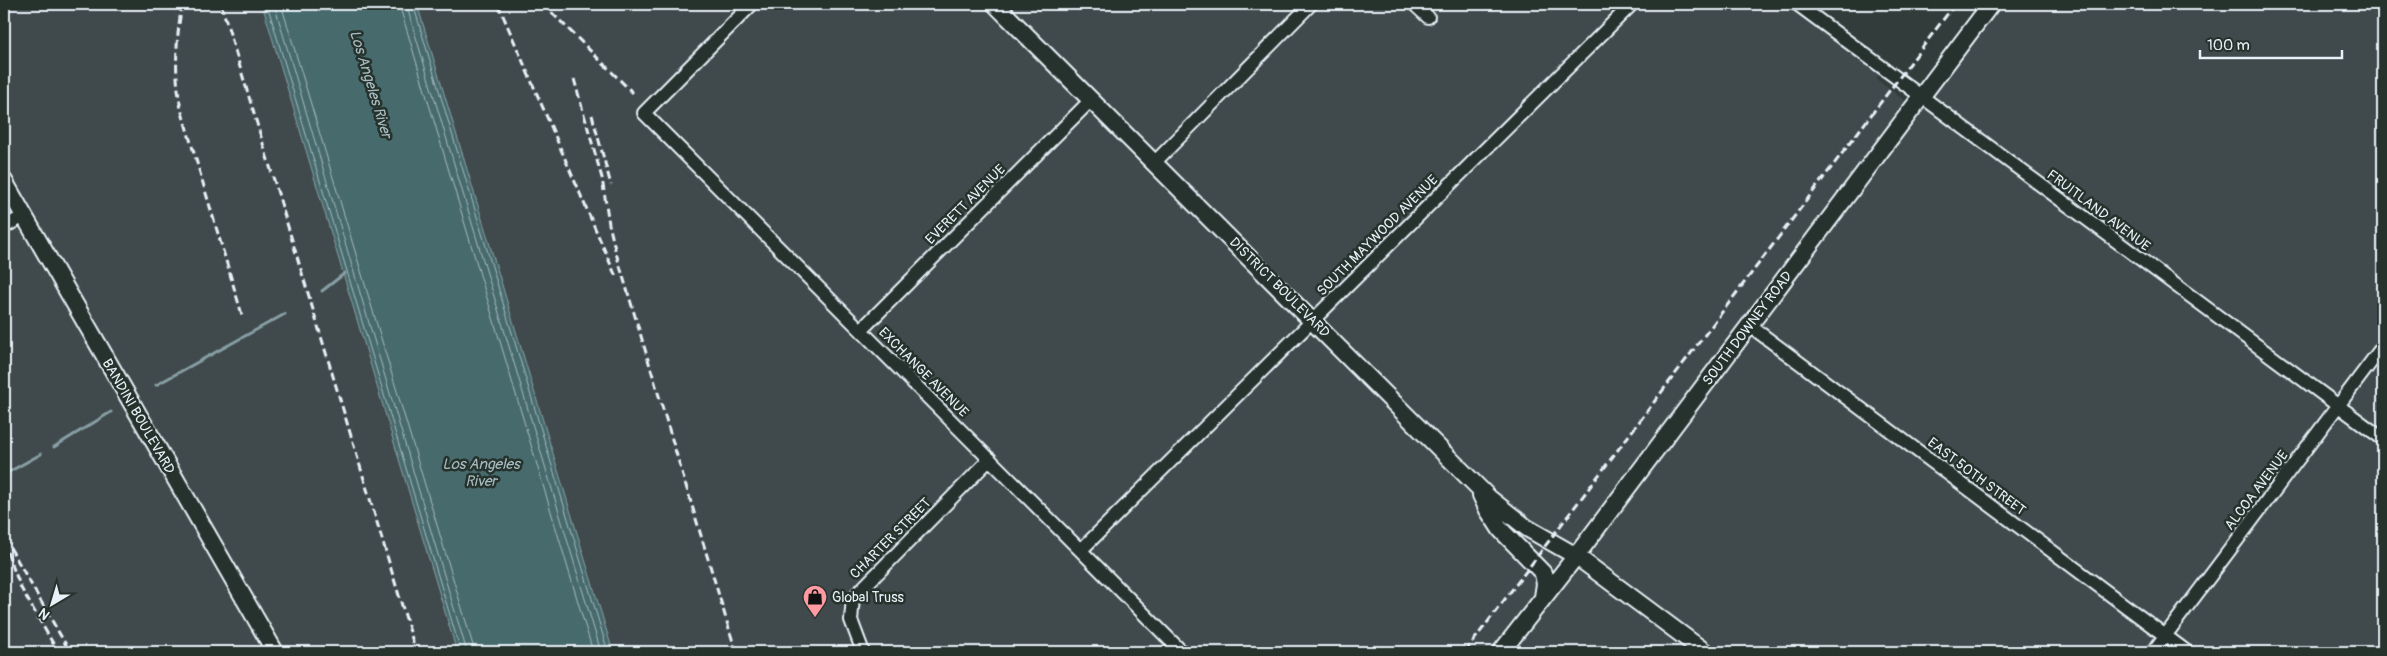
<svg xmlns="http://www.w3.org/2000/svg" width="2387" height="656" font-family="Pangolin,sans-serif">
<rect width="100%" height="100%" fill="#323d3b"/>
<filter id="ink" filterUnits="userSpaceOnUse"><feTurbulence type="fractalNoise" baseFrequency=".02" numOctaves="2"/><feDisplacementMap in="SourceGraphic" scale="10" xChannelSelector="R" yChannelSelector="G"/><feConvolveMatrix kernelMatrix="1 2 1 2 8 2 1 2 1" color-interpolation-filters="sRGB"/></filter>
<g filter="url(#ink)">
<path fill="#414a4c" d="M4,4H1801L1885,67L1876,79L1917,110L1997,4H2383V652H4Z"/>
<path fill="#476a6d" stroke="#87a0a5" d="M262,4H417L613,652H457Z"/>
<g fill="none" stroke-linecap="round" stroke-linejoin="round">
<path stroke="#a8bbc0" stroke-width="1" d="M267,4L461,652
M274,4L467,652
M281,4L475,652
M399,4L593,652
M406,4L601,652
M413,4L608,652"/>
<path stroke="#87a0a5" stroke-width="3" d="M322,291L345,273
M156,385L285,314
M54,447L111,412
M7,473L41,454"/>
<defs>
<path id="minor" d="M752,4L644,113L1182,652
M1414,4L1428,17
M1797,4L2383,439
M1155,162L1311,4
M4,227L24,216
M1749,325L2187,652
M861,330L1091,100
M1081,550L1632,4
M863,652L851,620L853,598L990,459
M2153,652L2383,346"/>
<path id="major" d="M995,4L1489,498L1527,528L1576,556L1705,652
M4,181L275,652
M1481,495L1488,510L1501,530L1543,573L1545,584L1543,597
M1501,652L1576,556L1991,4"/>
</defs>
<use href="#minor" stroke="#e8f1f8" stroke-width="16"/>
<use href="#major" stroke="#e8f1f8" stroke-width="20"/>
<use href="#minor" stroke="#26332d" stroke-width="12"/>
<use href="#major" stroke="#26332d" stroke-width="16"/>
<path stroke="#e8f1f8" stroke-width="3" stroke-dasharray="8 4" stroke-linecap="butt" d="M182,4C176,40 174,73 181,109L243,318
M221,4L416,652
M498,4L617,279
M543,4L633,93
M574,79L602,178L609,224L616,253L736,652
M592,115L611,185
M4,537L70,652
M7,552L21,588L58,652
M1465,652L1955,4"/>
</g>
</g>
<defs>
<symbol id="shop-pin" viewBox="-11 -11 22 30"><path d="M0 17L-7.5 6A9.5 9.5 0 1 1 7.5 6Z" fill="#ff9aa2" stroke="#26332d"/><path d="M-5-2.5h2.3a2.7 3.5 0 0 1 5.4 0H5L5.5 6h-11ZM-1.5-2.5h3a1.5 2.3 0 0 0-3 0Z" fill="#111"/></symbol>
</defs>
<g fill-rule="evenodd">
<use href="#shop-pin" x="801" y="583" width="28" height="38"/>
</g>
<g text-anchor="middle" stroke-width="5" stroke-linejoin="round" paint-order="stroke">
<g font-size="14" fill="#e8f1f8" stroke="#26332d">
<text transform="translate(965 204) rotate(-45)" y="5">EVERETT AVENUE</text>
<text transform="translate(2099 210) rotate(37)" y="5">FRUITLAND AVENUE</text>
<text transform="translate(1377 235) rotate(-45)" y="5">SOUTH MAYWOOD AVENUE</text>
<text transform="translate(1280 287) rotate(45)" y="5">DISTRICT BOULEVARD</text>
<text transform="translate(1747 328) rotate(-53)" y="5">SOUTH DOWNEY ROAD</text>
<text transform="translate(924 372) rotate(45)" y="5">EXCHANGE AVENUE</text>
<text transform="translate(139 416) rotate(60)" y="5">BANDINI BOULEVARD</text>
<text transform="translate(1977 476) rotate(37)" y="5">EAST 50TH STREET</text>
<text transform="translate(2256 490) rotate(-53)" y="5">ALCOA AVENUE</text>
<text transform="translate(890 538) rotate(-45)" y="5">CHARTER STREET</text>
</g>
<g font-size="14" fill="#e8f1f8" stroke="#26332d" text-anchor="start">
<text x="832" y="602">Global Truss</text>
</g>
<g font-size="15" font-style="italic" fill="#a8bbc0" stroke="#26332d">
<text transform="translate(371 84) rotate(73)" y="5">Los Angeles River</text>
<text x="481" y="469">Los Angeles<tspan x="481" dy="17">River</tspan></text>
</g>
</g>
<rect width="2387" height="656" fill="none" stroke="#26332d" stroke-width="20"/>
<rect x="10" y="10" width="2367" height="636" fill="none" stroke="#e8f1f8" stroke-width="2" filter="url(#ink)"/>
<g transform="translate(52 604) rotate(218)" stroke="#26332d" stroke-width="4" paint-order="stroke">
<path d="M0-4L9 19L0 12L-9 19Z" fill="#e8f1f8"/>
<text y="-8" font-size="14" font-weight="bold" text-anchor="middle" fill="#e8f1f8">N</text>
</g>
<path d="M2200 50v8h142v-8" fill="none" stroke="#e8f1f8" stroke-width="2.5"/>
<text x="2207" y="50" font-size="15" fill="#e8f1f8" stroke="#26332d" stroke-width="4" paint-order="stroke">100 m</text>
</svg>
